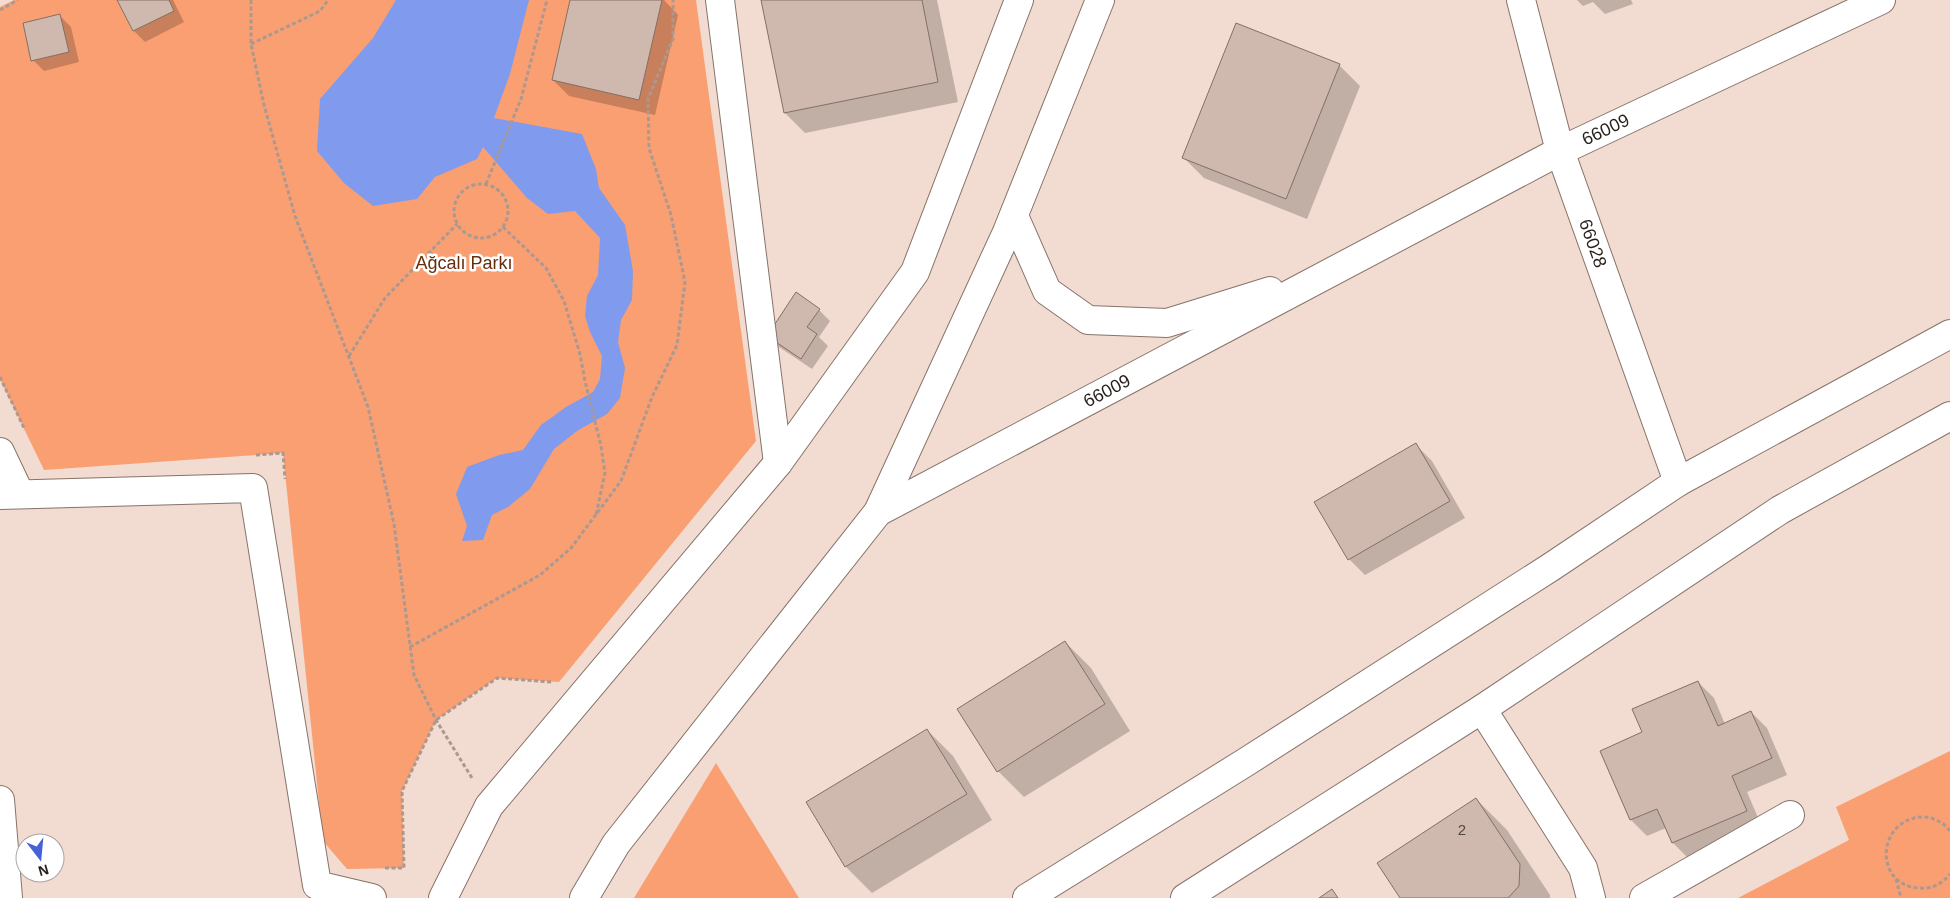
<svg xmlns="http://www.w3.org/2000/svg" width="1950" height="898" font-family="Arial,sans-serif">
<rect width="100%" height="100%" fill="#f2dbd0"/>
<path fill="#fa9f72" d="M14,0H696L756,441L559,682L497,678L436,720L402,791L404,868L347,869L323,841L283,453L44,470L0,379V7Z
M1950,751V898H1738L1849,840L1836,807Z
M716,763L799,898H634Z"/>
<path fill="#809aed" d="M396,0H529L510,74L494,118L582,134L596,169L599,188L625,225L633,271L632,300L621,320L618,342L625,368L620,398L607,414L577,431L554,449L530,489L508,507L492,515L483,540L462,541L467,526L456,494L467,467L499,455L523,450L541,425L566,407L593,392L600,379L602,356L590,332L585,316L587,296L598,275L600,238L575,211L548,214L527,198L483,147L477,159L435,177L417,199L373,206L344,183L317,151L320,99L373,38Z"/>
<path fill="#0003" d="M119,0H173L184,22L145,42L134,31Z
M572,0H664L678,15L655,115L569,96L553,80Z
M765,0H937L958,102L805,133L785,113Z
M1577,0H1631L1633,4L1605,14L1593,2L1583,6Z
M60,16L71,27L79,62L44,71L33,60Z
M1339,65L1360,86L1307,219L1204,178L1184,158Z
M819,310L830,321L819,337L828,346L812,369L779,347L768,336Z
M1416,445L1432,461L1465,518L1365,575L1349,559Z
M1065,642L1091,668L1130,731L1024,797L998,771L959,710Z
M1698,682L1714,698L1725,724L1751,712L1767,728L1787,775L1747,792L1762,827L1689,859L1673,843L1666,828L1647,836L1631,820L1602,752L1644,733Z
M927,730L953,756L992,820L872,893L846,867L807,802Z
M1476,799L1507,830L1550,895V898H1401Z"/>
<path fill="#cfb9af" stroke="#836f65" d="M117,0H169L174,11L133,31Z
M570,0H662L639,100L552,80Z
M761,0H922L938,82L784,113Z
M60,14L69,52L31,61L23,23Z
M1236,23L1340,64L1286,199L1182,158Z
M796,292L820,309L807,327L817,334L801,359L767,336Z
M1416,443L1450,501L1348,560L1314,502Z
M1065,641L1105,704L997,772L957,709Z
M1698,681L1718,726L1751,711L1772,758L1732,776L1747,811L1672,843L1657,809L1630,820L1600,751L1642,732L1632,709Z
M927,729L967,794L845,867L806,802Z
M1476,798L1520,864L1519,886L1508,898H1400L1377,863Z
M1332,889L1338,898H1319Z"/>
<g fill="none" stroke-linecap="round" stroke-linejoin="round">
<defs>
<g id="minor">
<path d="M720,0L778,463"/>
<path id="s1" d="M1521,0L1560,151L1678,482"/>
<path d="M1014,216L1047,291L1088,320L1167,323L1270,291"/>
<path d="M0,452L20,494"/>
<path d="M0,495L253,488L317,885L372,898"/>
<path id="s2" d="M878,512L1560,151L1881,0"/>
<path d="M1482,709L1583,868L1591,898"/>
<path d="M0,800L8,898"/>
<path d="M1644,898L1790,815"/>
</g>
<path id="major" d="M443,898L489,806L778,463L915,272L1019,0
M584,898L616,844L878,512L1007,232L1100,0
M1027,898L1246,762L1551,567L1678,482L1950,334
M1185,898L1482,709L1780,510L1950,416"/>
</defs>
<use href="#minor" stroke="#877369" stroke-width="30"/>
<use href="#major" stroke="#877369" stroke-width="30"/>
<path stroke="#ab9991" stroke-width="3" stroke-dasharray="4 2.5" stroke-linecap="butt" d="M251,0V44L264,105L295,216L368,407L394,524L414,675L436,720L472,778
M0,10L18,0
M251,44L320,11L328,0
M486,184L521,99L547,0
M454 211a27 27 0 1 1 54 0a27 27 0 1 1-54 0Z
M503,227L546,268L564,301L580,354L585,381L601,446L605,473L596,515
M349,356L385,298L457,224
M0,377L25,430
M256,455L283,453L285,479
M410,647L540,575L571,548L621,481L652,397L677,345L685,282L671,215L649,148L648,99L673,39V0
M1950,831C1944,822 1931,816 1920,817C1875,822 1875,887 1920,888C1932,889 1942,884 1950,874
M385,868H404L402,791L436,720L497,678L552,682
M1896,879L1901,898"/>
<use href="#minor" stroke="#fff" stroke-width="28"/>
<use href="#major" stroke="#fff" stroke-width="28"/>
</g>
<g text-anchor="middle" stroke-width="5" stroke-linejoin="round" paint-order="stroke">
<g font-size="15" fill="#514640">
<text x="1462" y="835">2</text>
</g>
<g font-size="18" fill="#271f1b" stroke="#fff">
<text dy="6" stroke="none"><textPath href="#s2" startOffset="822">66009</textPath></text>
<text dy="6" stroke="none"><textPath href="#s1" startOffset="254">66028</textPath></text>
<text dy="6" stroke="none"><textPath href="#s2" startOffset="259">66009</textPath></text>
</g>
<g font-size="18" fill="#672e0c" stroke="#fff">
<text x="464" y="269">Ağcalı Parkı</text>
</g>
</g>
<g transform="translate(40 858) rotate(164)"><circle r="24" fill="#ffffff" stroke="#a9a5a4"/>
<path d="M0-4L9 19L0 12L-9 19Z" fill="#4762d6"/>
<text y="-8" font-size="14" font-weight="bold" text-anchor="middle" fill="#271f1b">N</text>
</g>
</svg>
